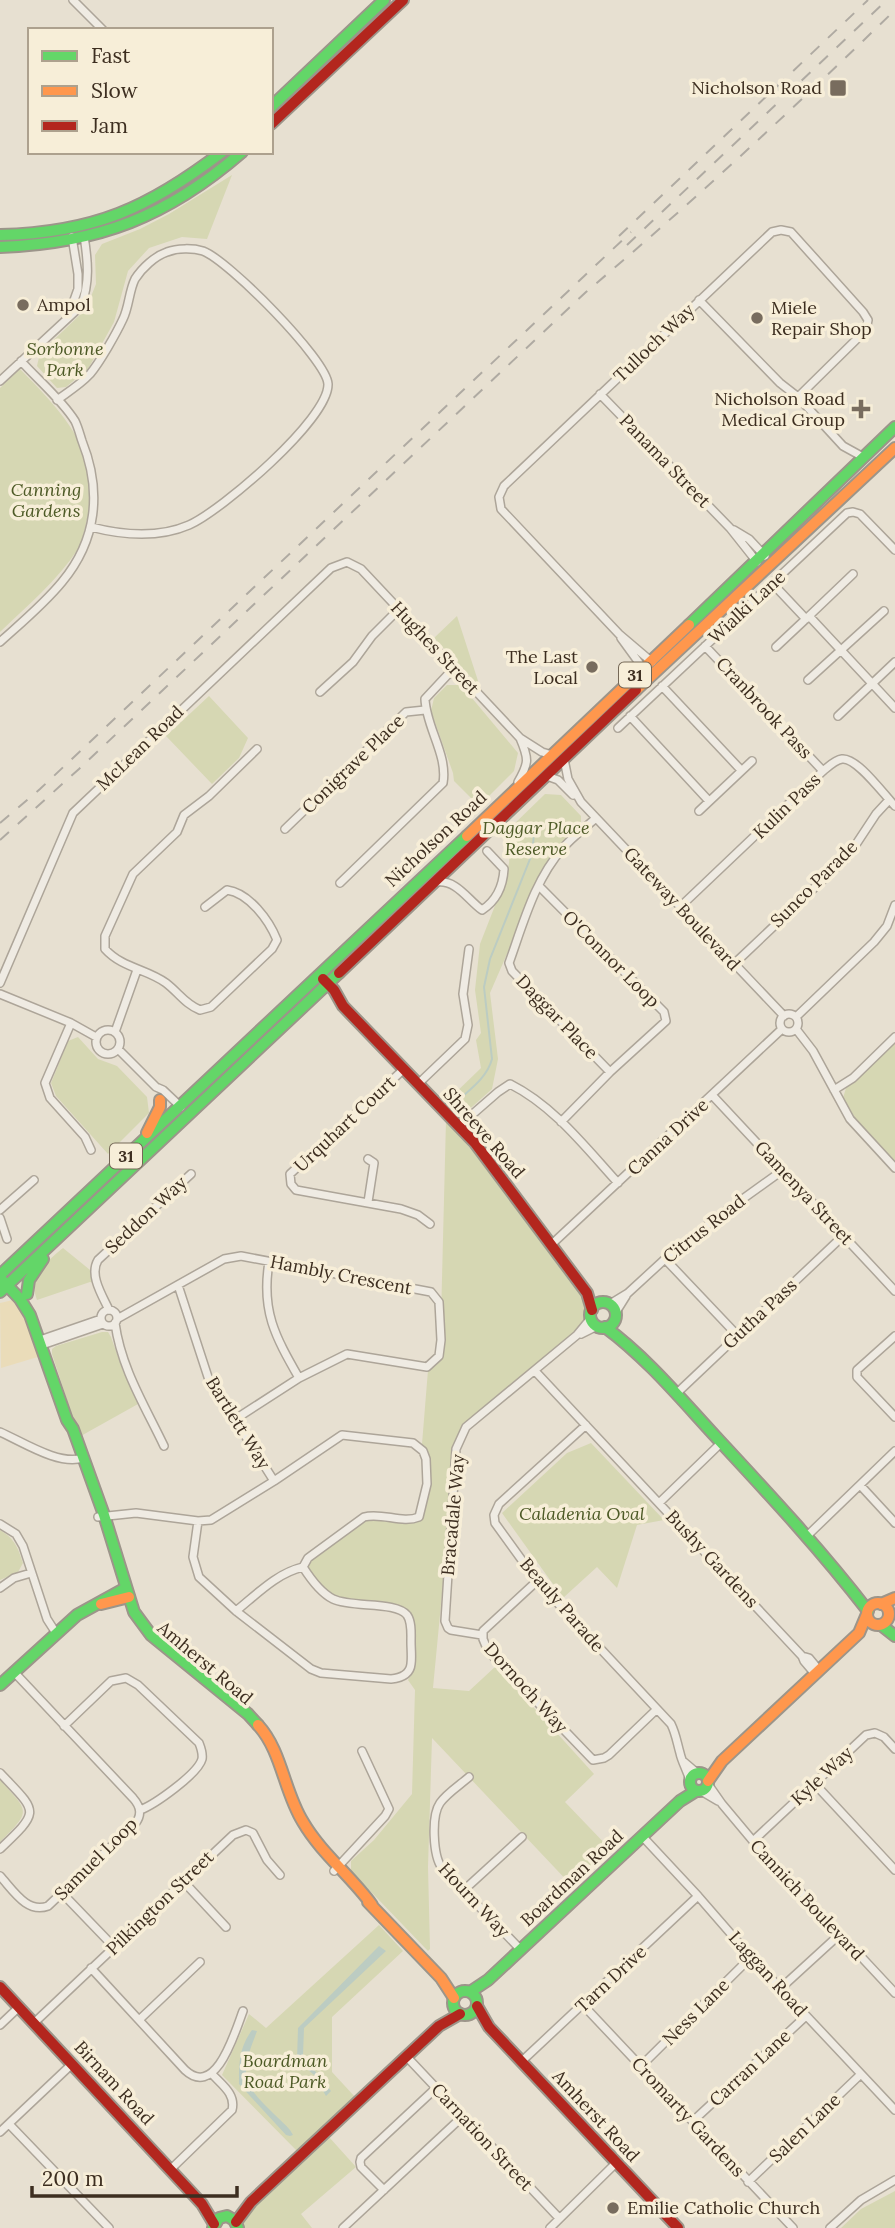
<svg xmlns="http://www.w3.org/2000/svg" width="895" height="2228" font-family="Lora,serif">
<rect width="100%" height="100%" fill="#e7e0d1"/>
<path fill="#d6d7b3" d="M232,175L207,239L182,237L149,248L128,271L114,322L88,369L66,387L57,388L37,366L40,353L86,309L96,284L95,255L102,244L140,229L169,214Z
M20,369C64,414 105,455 86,523C84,532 82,542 78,549C57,581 27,606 0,632V388Z
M457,616L480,687L434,638Z
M447,685H461L518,753L514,771L479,806L454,781L453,773L431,711L434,698Z
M209,696L248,738L239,758L212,784L166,736Z
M545,794L561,795L581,816V824L562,845L513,940L490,993L498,1059L492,1089L463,1115L448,1100L481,1068L476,1040L481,1033L475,990L480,944L505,880L509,863L511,833L509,829Z
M78,1037L98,1059L117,1066L147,1097L149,1113L108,1154L56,1096L51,1083L68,1041Z
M895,1042V1162L857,1121L843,1098L846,1088Z
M446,1120C467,1145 597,1294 587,1317C580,1332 561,1344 549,1354C520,1378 492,1403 463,1427L456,1447L433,1688L469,1691L496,1666L594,1774L565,1802L611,1850L572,1886L432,1738L428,1867L430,1949L428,1951L351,1871V1861L374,1840L412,1794L415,1690L408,1680L414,1670L413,1627L407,1614L332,1598L305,1567L309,1559L364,1520C382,1514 405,1529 421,1518L427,1459L422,1444L428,1370L440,1358Z
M63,1248L95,1274L97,1283L90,1282L37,1300C28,1277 46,1262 63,1248Z
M102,1332H108L111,1337L123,1371L138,1404L79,1437L52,1354V1349L56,1346Z
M591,1443L664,1520L637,1525L617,1588L597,1567L563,1598L502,1513L567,1453Z
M0,1530C15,1539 18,1548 23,1563L18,1572L0,1580Z
M0,1780C29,1812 32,1810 0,1842Z
M379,1925L403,1951L332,2017V2072L356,2098L298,2152L222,2075L249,2014L266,2028Z
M329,2137L356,2167L301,2214L312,2228H245L242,2221L259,2201Z
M895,2191V2228H841L861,2209Z"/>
<path fill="#eadcb9" d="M13,1300L29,1323L41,1356L1,1368L0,1303Z"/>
<path fill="#bcccc2" d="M379,1946L386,1951L304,2028L303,2056L331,2091L326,2096L314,2075L297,2060L298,2028Z
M252,2030L257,2031C252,2045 245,2060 246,2075C247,2093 278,2116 290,2130L293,2135L290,2136L286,2135L239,2084C239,2063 239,2048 252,2030Z"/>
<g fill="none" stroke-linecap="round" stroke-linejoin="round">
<path stroke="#bcccc2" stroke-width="2" d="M455,1103C469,1090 487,1078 492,1059L484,987L490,959L532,854L535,824"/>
<defs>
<path id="street" d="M73,0L103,30
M699,300L780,383L798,397L843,446L863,457
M68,317L78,289V274L72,237
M0,381L81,306C90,283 88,261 84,236
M600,394L730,528L757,562
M57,400C68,392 81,384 90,374C100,362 116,334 123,319C129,307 129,291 135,279C142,268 155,256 167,252C177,248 193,248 203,251C228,260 327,360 328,384C329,419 221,511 189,525C159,538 122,535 91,527
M734,530L749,539L765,556
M773,584L806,619
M809,616L853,574
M621,638L645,671
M0,642C21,623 44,604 62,582C97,540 102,491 82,441C80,435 78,427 75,421C62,400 37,379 21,361
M705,646L823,771
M776,647L809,616L895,708
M652,662L619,634L501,509L499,497L504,486L772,232L781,230L791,232L863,312L868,320L866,330L798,397
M808,680L884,611
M662,686L741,770
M320,692L353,662L372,636L398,610
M630,716L709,801
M838,716L895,662
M618,728L847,513L853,512L860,514L895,550
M564,759L568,779L581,802L784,1016
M547,776L558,780L573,795
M518,782C529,763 529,759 520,738
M699,811L752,761
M596,818C585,828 572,837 563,848C535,879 523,924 509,963L512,971L610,1072
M285,829L406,712L425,710
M437,882C457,880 467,899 482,910C496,901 503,886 504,869L487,851
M340,883L443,783C448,755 426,727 425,699L453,669
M539,886L664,1012L666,1021L610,1072L561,1122
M681,906L823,771C829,766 835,760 842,759C857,757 884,795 895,806
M205,907L227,890C249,893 269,920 277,940L272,949L211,1007L200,1010C185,1004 179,993 166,983C147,969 122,968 105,949V936L133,874L177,832L184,815L209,796L257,749
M734,964L849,855L876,814L889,800
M0,983L73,813L331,568L347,562L361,569L520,738L542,752L552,755
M0,994L71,1023L96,1037
M780 1023a9 9 0 1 1 18 0a9 9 0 1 1-18 0Z
M796,1017L874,942L887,926L895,905
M71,1023L45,1083L50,1098L85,1137L91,1150
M796,1029L813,1051L850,1119L895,1168
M96 1042a12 12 0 1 1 24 0a12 12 0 1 1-24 0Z
M115,1032L137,970
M118,1049L156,1087L163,1090L181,1107
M404,1069L290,1174L291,1184L296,1190L401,1209L418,1215L430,1224
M418,1084L465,1039L468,1025L463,994L469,949
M834,1090L853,1078L895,1037
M712,1095L895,1291
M459,1126L498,1092L510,1084C554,1106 586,1148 618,1183
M368,1159L374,1163L368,1202
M0,1210L34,1180
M0,1218L7,1239
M552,1244L782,1029
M665,1259L738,1336
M269,1262C261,1311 275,1336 299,1378
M178,1285L208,1377L274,1481
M610,1304L628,1293L665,1259L719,1216L783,1170
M101 1318a8 8 0 1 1 16 0a8 8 0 1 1-16 0Z
M109,1310C102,1295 89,1275 98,1260L191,1174
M616,1312L626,1296
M117,1319L224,1259L241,1256L431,1292L439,1302L441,1340L439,1356L427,1367L347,1354L299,1378L234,1420
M115,1323C121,1368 145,1406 164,1446
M581,1334L597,1326
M895,1336L857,1370V1377L895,1417
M40,1340L101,1319
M42,1345L103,1324
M535,1371L802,1656L809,1658L819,1670
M676,1394L844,1235
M586,1425L499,1504L494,1515L495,1523L537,1581L671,1724C676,1734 677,1743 680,1753C682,1763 688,1771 690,1782
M0,1432C23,1442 59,1466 83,1458
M860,1485L895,1523
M659,1503L721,1443
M98,1517L136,1513L198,1521L211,1520L274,1481L342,1435L413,1443L423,1451L426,1459L427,1484L419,1517C402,1524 382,1512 364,1517L308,1558L303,1567
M198,1521L193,1557L199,1577L236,1611L311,1669L321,1673L391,1679C401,1678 410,1674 411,1664C412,1657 411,1649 411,1642C411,1634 412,1622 407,1615C396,1601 352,1608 333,1599C321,1593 310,1578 303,1567
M0,1524L16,1534L23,1546L47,1619L56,1633
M807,1536L895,1451
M537,1581L483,1631V1639L488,1651L593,1760L604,1758L609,1755L657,1709
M0,1588L14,1578L31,1573
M236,1611C257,1594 277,1573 303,1567
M482,1635L451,1630L448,1628L445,1621L456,1449L466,1427L577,1335L591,1318
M802,1656L804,1661L815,1674
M64,1726L111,1681L126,1678L138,1685L199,1743C201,1748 203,1753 202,1759C198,1774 154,1805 140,1810
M684,1762L697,1773
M0,1773C38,1813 41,1810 0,1849
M469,1777C460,1785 447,1793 440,1803C431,1816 433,1856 442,1868L520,1949
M814,1783L895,1870
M708,1784L722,1804L753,1841L895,1993
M701,1791L718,1801
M642,1836L698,1896L751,1957L895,2110
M753,1841L866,1735L875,1733L884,1737L895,1749
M334,1871L385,1816L389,1809L362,1751
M0,1876C13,1890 27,1914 48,1906L135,1824C142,1815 141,1807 133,1798L14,1672
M183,1881L226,1927
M464,1890L522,1837
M62,1893L114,1947
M91,1968L185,2070C216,2099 235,2032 243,2011
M781,1988L839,1935
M583,2005L793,2228
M139,2020L200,1962
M35,2022L233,1835L246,1830L253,1833L267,1860L280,1875
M0,2025L19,2007
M406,2056L559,2218
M522,2061L698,1896
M641,2066L751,1957
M693,2121L806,2016
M9,2124L109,2228
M0,2132L72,2064
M171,2169L232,2110C236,2094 222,2085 212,2074
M748,2182L861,2074
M384,2190L361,2167L360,2162L361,2158L436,2088
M343,2228L462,2117
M550,2228L616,2163
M830,2228L861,2200L895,2180"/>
<path id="fast" d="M271,107L384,0
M0,235C93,233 149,208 222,152
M0,247C99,243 167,217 242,152
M689,625L895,427
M0,1275L467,836
M1,1279L20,1299L30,1315L67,1420L73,1429L104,1515L134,1612L151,1635L248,1714L258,1725
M0,1292L339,973
M27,1294L29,1280L43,1259
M590 1315a13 13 0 1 1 26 0a13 13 0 1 1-26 0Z
M605,1327C647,1358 680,1398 716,1437C768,1493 821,1550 868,1611
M881,1625L895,1636
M0,1685L77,1615L126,1588
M690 1782a9 9 0 1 1 18 0a9 9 0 1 1-18 0Z
M453 2003a12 12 0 1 1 24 0a12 12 0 1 1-24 0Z
M470,1992L488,1980L680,1801L696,1791
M213,2228L219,2218L227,2216L234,2220L238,2228"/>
<path id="slow" d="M636,690L895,448
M467,836L689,625
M147,1133L160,1107V1100
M867 1614a11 11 0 1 1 22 0a11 11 0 1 1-22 0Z
M101,1604L129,1597
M881,1604L895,1598
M258,1725C282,1751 284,1792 303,1822C321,1853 351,1876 372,1905
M708,1781L722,1761L859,1633L867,1614
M368,1902L441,1978L454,1998"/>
<path id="jam" d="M271,124L403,0
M339,973L636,690
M323,979L334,990L343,1006L475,1143L587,1293L592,1310
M0,1987L202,2204L214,2224
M477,2006L489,2027L678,2228
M236,2222L251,2202L439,2026L460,2014"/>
</defs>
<use href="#street" stroke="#ada599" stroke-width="10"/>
<use href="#fast" stroke="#9c958a" stroke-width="14"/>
<use href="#slow" stroke="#9c958a" stroke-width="14"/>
<use href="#jam" stroke="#9c958a" stroke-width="14"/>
<use href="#street" stroke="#efebe3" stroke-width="7"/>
<use href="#fast" stroke="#63d668" stroke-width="10"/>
<use href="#slow" stroke="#ff974d" stroke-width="10"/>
<use href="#jam" stroke="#b3261e" stroke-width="10"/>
<path stroke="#afaaa2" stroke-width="2" stroke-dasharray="12 12" stroke-linecap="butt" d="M619,236L868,0
M627,245L887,0
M0,823L40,789L631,232
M0,840L79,769L586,292C693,202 794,108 895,10"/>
</g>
<g fill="#786c5e" stroke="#f7eed8" stroke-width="2.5">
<rect x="829" y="79" width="18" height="18" rx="3.5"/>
<circle cx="23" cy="305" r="7"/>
<circle cx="757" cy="318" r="7"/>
<path d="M857.5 398.5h7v7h7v7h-7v7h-7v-7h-7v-7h7z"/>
<circle cx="592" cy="667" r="7"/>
<circle cx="613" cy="2208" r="7"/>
</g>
<g text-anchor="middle" stroke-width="7" stroke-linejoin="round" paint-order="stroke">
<g fill="#f7eed8" stroke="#756857" stroke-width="2">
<rect x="619" y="662.5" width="32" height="25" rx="5"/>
<rect x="110" y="1143.5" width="32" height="25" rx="5"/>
</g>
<g font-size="16" font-weight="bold" fill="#3d2e20">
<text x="635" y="681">31</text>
<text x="126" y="1162">31</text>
</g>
<g font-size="18" fill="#3d2e20" stroke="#f7eed8" text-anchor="end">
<text x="822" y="94">Nicholson Road</text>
<text x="37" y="311" text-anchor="start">Ampol</text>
<text x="771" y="314" text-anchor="start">Miele<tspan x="771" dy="21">Repair Shop</tspan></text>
<text x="845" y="405">Nicholson Road<tspan x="845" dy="21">Medical Group</tspan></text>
<text x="578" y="663">The Last<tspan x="578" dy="21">Local</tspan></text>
<text x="627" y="2214" text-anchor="start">Emilie Catholic Church</text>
</g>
<g font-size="18" fill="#3d2e20" stroke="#f7eed8">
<text transform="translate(654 343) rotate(-44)" y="6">Tulloch Way</text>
<text transform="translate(665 461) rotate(46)" y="6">Panama Street</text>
<text transform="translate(747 607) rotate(-43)" y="6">Wialki Lane</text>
<text transform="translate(435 648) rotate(47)" y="6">Hughes Street</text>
<text transform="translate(764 708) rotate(47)" y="6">Cranbrook Pass</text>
<text transform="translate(140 748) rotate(-44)" y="6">McLean Road</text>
<text transform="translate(353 764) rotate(-44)" y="6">Conigrave Place</text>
<text transform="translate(787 806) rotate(-44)" y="6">Kulin Pass</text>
<text transform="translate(436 839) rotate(-43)" y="6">Nicholson Road</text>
<text transform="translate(814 884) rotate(-45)" y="6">Sunco Parade</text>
<text transform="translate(682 909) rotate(47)" y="6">Gateway Boulevard</text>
<text transform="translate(611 959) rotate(45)" y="6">O'Connor Loop</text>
<text transform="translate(557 1017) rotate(46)" y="6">Daggar Place</text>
<text transform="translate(345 1124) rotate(-43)" y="6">Urquhart Court</text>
<text transform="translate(484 1133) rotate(49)" y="6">Shreeve Road</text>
<text transform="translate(668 1137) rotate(-43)" y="6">Canna Drive</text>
<text transform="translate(804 1193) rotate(47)" y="6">Gamenya Street</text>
<text transform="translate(146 1215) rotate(-43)" y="6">Seddon Way</text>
<text transform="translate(704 1229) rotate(-38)" y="6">Citrus Road</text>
<text transform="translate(341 1275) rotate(11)" y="6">Hambly Crescent</text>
<text transform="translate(760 1314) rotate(-43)" y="6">Gutha Pass</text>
<text transform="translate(238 1423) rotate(58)" y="6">Bartlett Way</text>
<text transform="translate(453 1515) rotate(-85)" y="6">Bracadale Way</text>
<text transform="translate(712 1559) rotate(47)" y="6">Bushy Gardens</text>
<text transform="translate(562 1605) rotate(49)" y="6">Beauly Parade</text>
<text transform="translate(205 1663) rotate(40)" y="6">Amherst Road</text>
<text transform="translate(526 1688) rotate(48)" y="6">Dornoch Way</text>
<text transform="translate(822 1776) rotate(-43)" y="6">Kyle Way</text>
<text transform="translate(96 1859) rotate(-45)" y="6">Samuel Loop</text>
<text transform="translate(572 1878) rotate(-43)" y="6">Boardman Road</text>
<text transform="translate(474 1900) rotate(47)" y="6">Hourn Way</text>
<text transform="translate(807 1900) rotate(47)" y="6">Cannich Boulevard</text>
<text transform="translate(160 1903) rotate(-44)" y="6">Pilkington Street</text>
<text transform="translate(768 1974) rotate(48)" y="6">Laggan Road</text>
<text transform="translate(611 1979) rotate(-43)" y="6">Tarn Drive</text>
<text transform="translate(696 2012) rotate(-45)" y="6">Ness Lane</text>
<text transform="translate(750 2068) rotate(-43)" y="6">Carran Lane</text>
<text transform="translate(114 2083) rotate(47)" y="6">Birnam Road</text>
<text transform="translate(596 2116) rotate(47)" y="6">Amherst Road</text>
<text transform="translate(688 2117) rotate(47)" y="6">Cromarty Gardens</text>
<text transform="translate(805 2128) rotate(-44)" y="6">Salen Lane</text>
<text transform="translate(482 2137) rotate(47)" y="6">Carnation Street</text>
</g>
<g font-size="18" font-style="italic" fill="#4d5a26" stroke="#f7eed8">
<text x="65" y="355">Sorbonne<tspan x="65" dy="21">Park</tspan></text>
<text x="46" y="496">Canning<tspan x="46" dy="21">Gardens</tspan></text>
<text x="536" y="834">Daggar Place<tspan x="536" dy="21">Reserve</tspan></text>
<text x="582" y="1520">Caladenia Oval</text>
<text x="285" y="2067">Boardman<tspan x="285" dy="21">Road Park</tspan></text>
</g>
</g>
<rect x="28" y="28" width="245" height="126" fill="#f7eed8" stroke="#ada18e" stroke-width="2"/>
<rect x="42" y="51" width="35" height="10" fill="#63d668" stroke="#ada18e" stroke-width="2"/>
<text x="91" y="63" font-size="21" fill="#3d2e20">Fast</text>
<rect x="42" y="86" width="35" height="10" fill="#ff974d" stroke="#ada18e" stroke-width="2"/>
<text x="91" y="98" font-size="21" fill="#3d2e20">Slow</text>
<rect x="42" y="121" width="35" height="10" fill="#b3261e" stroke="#ada18e" stroke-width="2"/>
<text x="91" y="133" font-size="21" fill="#3d2e20">Jam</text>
<path d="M32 2186v10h205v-10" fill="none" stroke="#3d2e20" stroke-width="3.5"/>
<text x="42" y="2186" font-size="21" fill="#3d2e20" stroke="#f7eed8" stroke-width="5" paint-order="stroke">200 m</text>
</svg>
